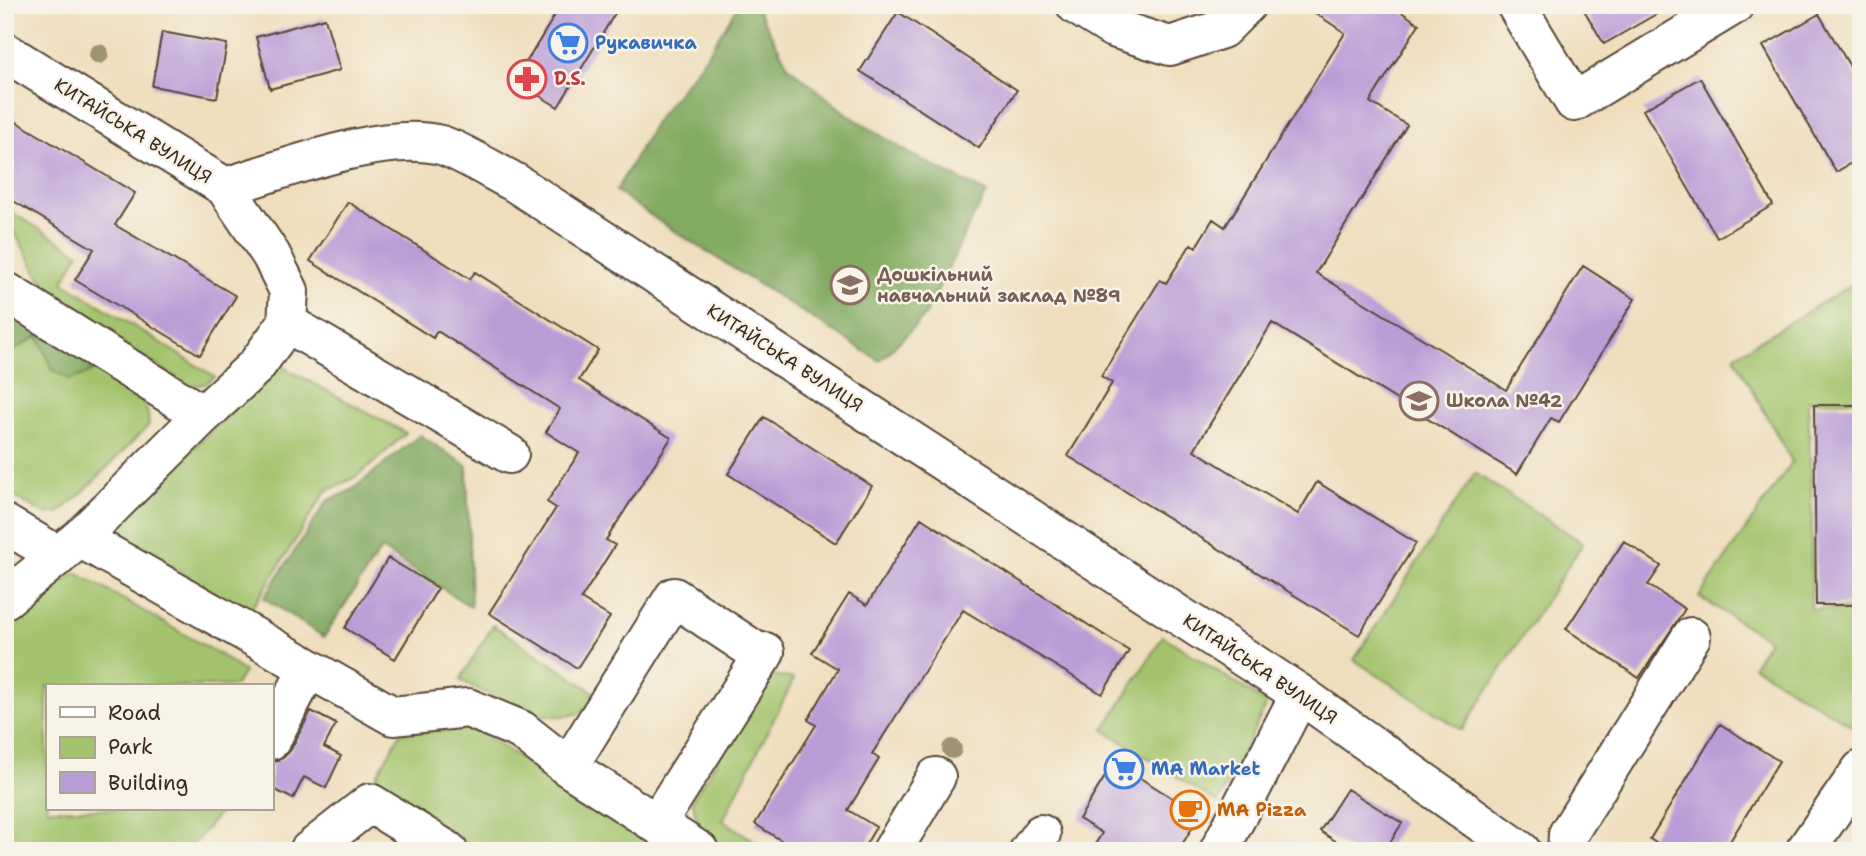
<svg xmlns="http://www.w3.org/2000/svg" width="1866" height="856" font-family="'Shantell Sans',sans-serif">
<rect width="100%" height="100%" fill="#f7f3e8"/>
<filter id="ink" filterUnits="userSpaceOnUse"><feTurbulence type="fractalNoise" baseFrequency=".0143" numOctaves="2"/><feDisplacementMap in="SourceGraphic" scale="14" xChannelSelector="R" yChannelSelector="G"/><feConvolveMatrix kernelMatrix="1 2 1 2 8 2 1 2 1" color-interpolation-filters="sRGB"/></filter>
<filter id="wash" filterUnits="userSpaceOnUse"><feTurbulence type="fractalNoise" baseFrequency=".00686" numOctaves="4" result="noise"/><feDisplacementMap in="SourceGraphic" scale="28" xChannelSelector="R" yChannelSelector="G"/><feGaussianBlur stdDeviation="1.57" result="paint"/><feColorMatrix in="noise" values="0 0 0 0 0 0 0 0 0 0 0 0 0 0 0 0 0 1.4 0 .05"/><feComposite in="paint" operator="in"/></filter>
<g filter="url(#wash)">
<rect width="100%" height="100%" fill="#efdebd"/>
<path fill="#a3c46d" stroke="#6f7746" stroke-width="2" d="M5,208L79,253L63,282L215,377L205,384L188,386L51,297L16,235L5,226Z
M1861,279V400L1808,401L1812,516L1811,609H1861V731L1753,666L1769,640L1699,597L1792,462L1734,356Z
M5,307L139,395L148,413L149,425L83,492L60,512L45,514L5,491Z
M279,365L406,433L370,466L354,478L326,491L257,601L246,614L129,539L118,540L117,521Z
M1475,473L1583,543L1462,730L1354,660Z
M77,573L222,656L244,672L235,686H47V809H219L221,811L188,851H5V616Z
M493,625L601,697C566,741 498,699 460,680Z
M1163,636L1267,703L1218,803L1104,730Z
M770,675L794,679L723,820L769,851H732L700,831L692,800Z
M473,728L668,851H480L372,784L401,732Z"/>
<path fill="#82aa60" stroke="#5e6a3f" stroke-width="2" d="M739,5H755L789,67L847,114L914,156L987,193L969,225L925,316L880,361L660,222L616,191L657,119L702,62Z
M5,290L96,356L92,372L70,380L53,370L38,336L13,351L5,367Z
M420,435L467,466L471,607L381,549L324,637L264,598L327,501L352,490Z"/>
<g id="blocks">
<path fill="#b99dd7" d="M561,5H620L558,107L515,81Z
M1303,5H1391L1419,24L1370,102L1407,125L1316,273L1506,390L1583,266L1635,299L1559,422L1551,418L1517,474L1272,323L1194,450L1298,514L1317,482L1416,543L1359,635L1068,456L1112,383L1101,376L1160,280L1166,283L1191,244L1196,247L1213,219L1225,227L1345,33Z
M1581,5H1672L1604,44Z
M898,12L1017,90L979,148L860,71Z
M1819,14L1861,85V157L1836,172L1763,46Z
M325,18L340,70L270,89L256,37Z
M162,32L227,44L217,98L152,86Z
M1700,78L1773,205L1717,238L1643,110Z
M5,115L135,193L115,225L236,296L200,355L75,280L94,249L5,196Z
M348,202L470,279L475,272L598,350L579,380L671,438L606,540L615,545L581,599L610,617L577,668L489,613L556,508L547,502L579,453L546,432L560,409L437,331L433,338L310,261Z
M1814,405H1861V605H1816Z
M764,417L872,486L836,543L728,474Z
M921,518L1129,651L1102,694L963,610L872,754L879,759L848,810L876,827L862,851H798L755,824L816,725L808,720L838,669L812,653L849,594L867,605Z
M1624,541L1661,566L1648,585L1685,609L1639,678L1566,629Z
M388,558L438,588L395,659L345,628Z
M311,711L336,724L324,747L341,756L326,788L304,777L293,799L271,788V768L275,761L283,758L290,751Z
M1720,724L1779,761L1724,851H1668L1650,839Z
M1114,762L1200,815L1178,851H1091L1102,833L1079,819Z
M1347,789L1402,823L1385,851H1351L1320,831Z"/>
</g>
</g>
<g filter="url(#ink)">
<use href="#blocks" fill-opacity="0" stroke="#564536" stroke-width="2"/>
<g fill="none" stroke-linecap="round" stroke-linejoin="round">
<defs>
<path id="minor" d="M1076,5L1113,28L1170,46L1222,29L1246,5
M1516,5L1574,102L1734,5
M5,52L225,187C283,170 382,130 441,145C461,151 494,172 514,182L1300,694L1521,851
M5,291L203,415L256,366L287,323L289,291L271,255L225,187
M287,323L509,454
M5,524L59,556
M80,538L393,716L468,708L521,730L568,767L699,851
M5,599L80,538L203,415
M271,740L308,669
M568,767L674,597L763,656
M657,823L765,652
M309,851L370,803L448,851
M892,851L936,777
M1029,851L1041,834
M1219,851L1300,694
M1567,851L1568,834L1691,637
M1805,851L1861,770"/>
</defs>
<use href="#minor" stroke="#564536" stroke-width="42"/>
<use href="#minor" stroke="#fff" stroke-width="38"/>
</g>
<g fill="#9d9473">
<circle cx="99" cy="54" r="10"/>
<circle cx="952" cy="749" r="10"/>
</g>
</g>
<defs>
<symbol id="supermarket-ring" viewBox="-11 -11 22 22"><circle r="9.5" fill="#f7f3e8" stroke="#3f7fe0" stroke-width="1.5"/><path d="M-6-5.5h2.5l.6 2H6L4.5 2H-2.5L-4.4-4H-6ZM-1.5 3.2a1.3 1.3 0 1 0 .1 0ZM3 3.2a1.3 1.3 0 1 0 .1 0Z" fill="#3f7fe0"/></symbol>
<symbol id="pharmacy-ring" viewBox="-11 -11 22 22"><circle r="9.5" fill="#f7f3e8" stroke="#e0444e" stroke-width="1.5"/><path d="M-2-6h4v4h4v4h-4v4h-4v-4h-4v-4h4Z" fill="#e0444e"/></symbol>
<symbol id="school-ring" viewBox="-11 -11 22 22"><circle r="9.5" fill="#f7f3e8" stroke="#8d6e63" stroke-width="1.5"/><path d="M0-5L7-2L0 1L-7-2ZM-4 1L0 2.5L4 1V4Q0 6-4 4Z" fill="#8d6e63"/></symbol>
<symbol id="cafe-ring" viewBox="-11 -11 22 22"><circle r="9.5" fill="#f7f3e8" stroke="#e8710a" stroke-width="1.5"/><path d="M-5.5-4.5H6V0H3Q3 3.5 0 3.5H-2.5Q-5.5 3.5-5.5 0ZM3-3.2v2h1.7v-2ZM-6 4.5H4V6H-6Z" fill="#e8710a"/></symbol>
</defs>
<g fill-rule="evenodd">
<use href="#supermarket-ring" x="546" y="21" width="44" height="44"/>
<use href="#pharmacy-ring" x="505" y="57" width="44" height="44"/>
<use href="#school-ring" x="828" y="263" width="44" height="44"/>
<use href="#school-ring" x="1397" y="379" width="44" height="44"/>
<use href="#supermarket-ring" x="1102" y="747" width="44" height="44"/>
<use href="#cafe-ring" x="1168" y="788" width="44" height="44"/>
</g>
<g text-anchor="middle" stroke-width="5" stroke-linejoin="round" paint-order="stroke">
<g font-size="18" font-weight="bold" fill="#366cbe" stroke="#f7f3e8" text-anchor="start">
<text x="595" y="49">Рукавичка</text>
<text x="1151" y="775">MA Market</text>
</g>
<g font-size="18" font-weight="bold" fill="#be3a42" stroke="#f7f3e8" text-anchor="start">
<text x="554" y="85">D.S.</text>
</g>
<g font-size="18" fill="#3b2a1e" stroke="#f7f3e8">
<text transform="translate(133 131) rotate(32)" y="6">КИТАЙСЬКА ВУЛИЦЯ</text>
<text transform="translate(785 358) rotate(33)" y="6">КИТАЙСЬКА ВУЛИЦЯ</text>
<text transform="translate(1260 669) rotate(34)" y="6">КИТАЙСЬКА ВУЛИЦЯ</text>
</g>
<g font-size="18" font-weight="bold" fill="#785e54" stroke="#f7f3e8" text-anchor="start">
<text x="877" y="281">Дошкільний<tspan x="877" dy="21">навчальний заклад №89</tspan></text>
<text x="1446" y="407">Школа №42</text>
</g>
<g font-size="18" font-weight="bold" fill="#c56008" stroke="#f7f3e8" text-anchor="start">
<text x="1217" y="816">MA Pizza</text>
</g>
</g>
<rect width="1866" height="856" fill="none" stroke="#f7f3e8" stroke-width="28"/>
<rect x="46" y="684" width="228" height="126" fill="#f7f3e8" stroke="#aca397" stroke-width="2"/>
<rect x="60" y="707" width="35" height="10" fill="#ffffff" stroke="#aca397" stroke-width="2"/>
<text x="108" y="720" font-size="21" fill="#3b2a1e">Road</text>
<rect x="60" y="737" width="35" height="21" fill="#a3c46d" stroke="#aca397" stroke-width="2"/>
<text x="108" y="754" font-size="21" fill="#3b2a1e">Park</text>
<rect x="60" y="772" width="35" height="21" fill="#b99dd7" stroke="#aca397" stroke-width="2"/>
<text x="108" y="790" font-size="21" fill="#3b2a1e">Building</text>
</svg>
